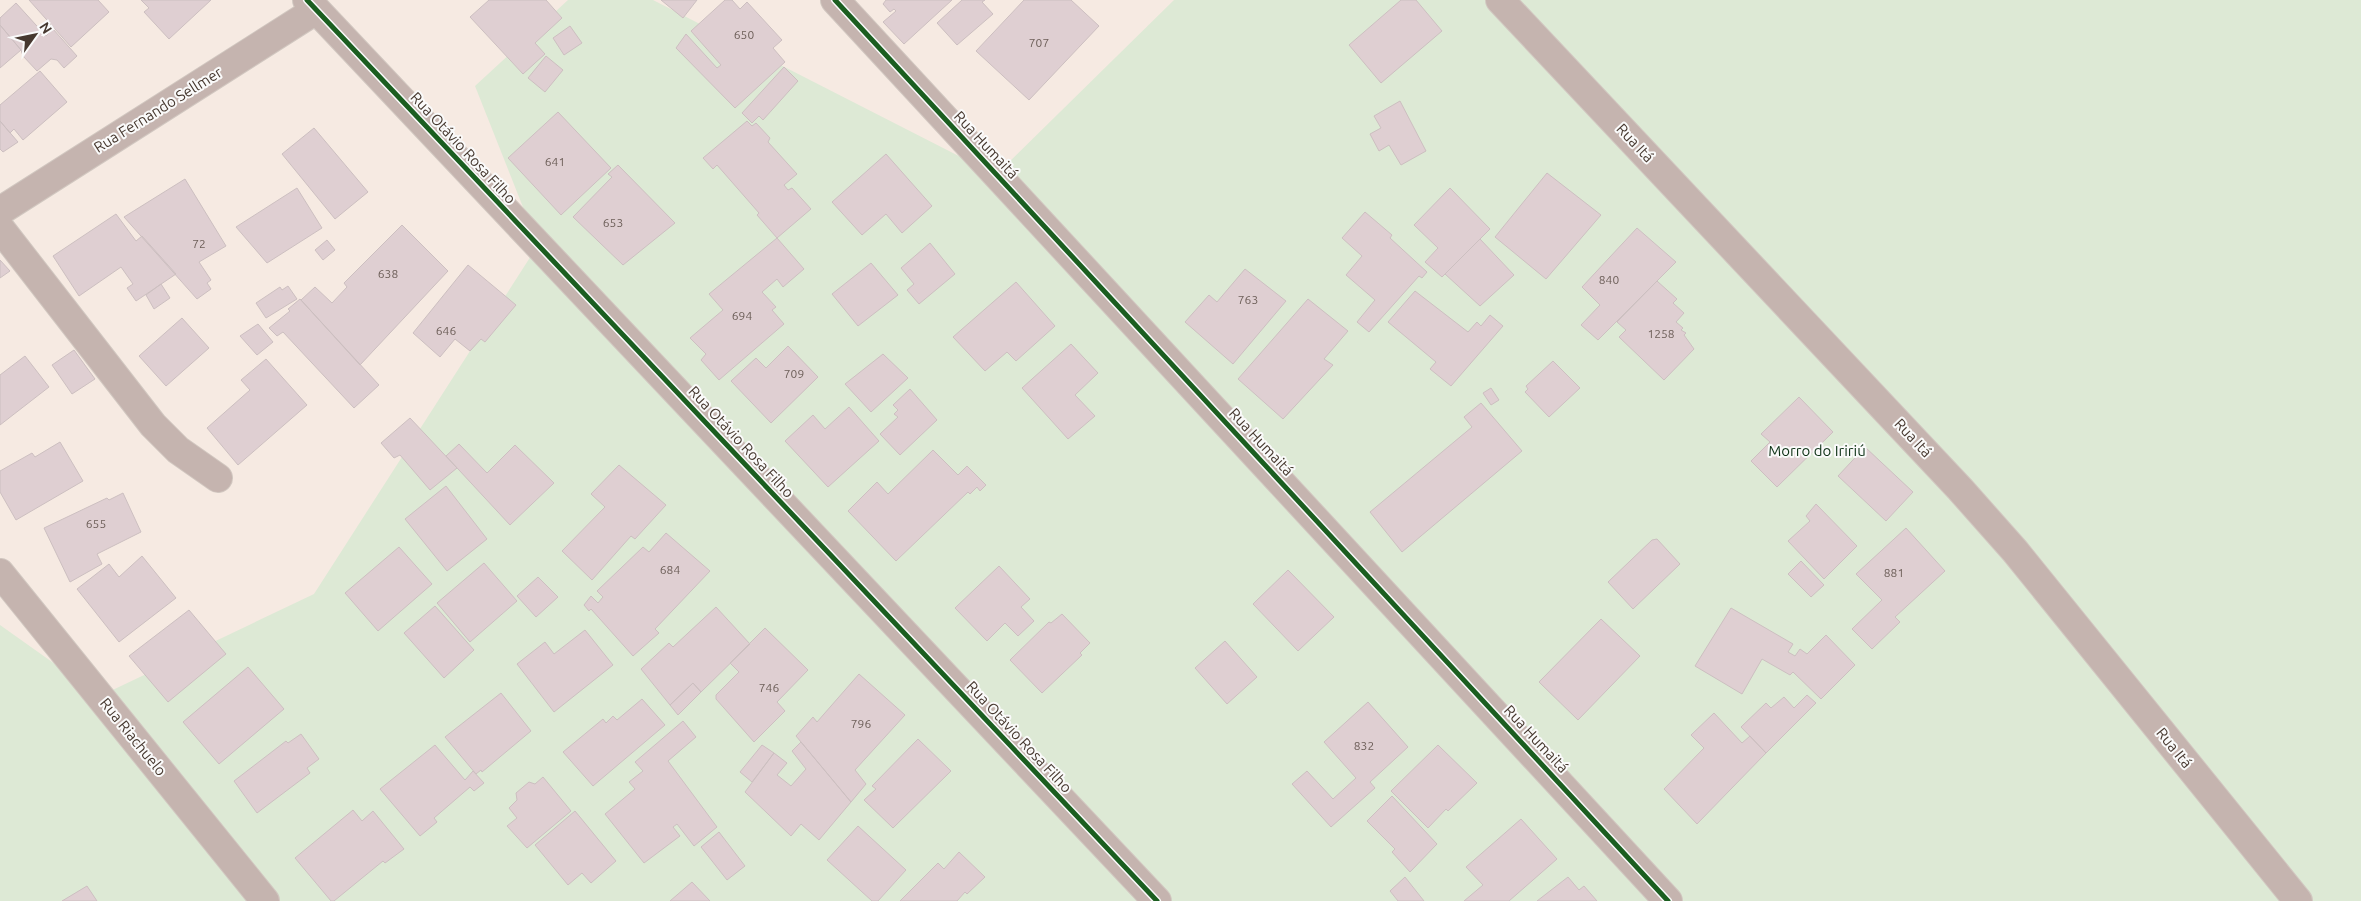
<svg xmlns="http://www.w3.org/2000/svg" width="2361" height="901" font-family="Ubuntu,sans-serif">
<rect width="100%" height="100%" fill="#f6eae2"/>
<path fill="#dde9d5" d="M568,0H653L996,175L1174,0H2361V901H0V625L100,696L314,594L538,245L475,86Z"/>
<path fill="#dfcfd2" stroke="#ccbfc0" d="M29,0H98L109,12L71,47Z
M141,0H211L169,39L144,12L149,8Z
M489,0H546L562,18L535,43L545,54L523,74L470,17Z
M661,0H697L683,18Z
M725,0H732L740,9L747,2L782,40L773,48L785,62L735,108L676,48L686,34L717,68L721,65L691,31Z
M886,0H952L904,44L883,22L896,11L894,9L890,12L883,4Z
M962,0H985L982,2L993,14L957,45L937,23Z
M1024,0H1071L1099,26L1029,100L976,51Z
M1401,0H1416L1442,31L1381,83L1349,45Z
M16,3L46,36L53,29L77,56L64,68L57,60L51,59L37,71L23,56L21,50L0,25V18Z
M0,25L21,50L0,68Z
M570,26L582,43L564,55L553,38Z
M546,56L563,70L545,92L528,78Z
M784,67L798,81L763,120L759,116L752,123L742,113Z
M40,71L67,102L23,140L14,129L10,133L0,121V105Z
M1400,101L1426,151L1401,165L1389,145L1379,151L1370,134L1381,128L1374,116Z
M558,112L611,168L561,215L508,158Z
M0,121L18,142L3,152L0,149Z
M747,121L752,126L756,123L770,138L768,142L797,174L784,185L788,190L792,188L811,209L777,238L757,215L759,213L717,165L713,169L703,158Z
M314,128L368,192L335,219L282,154Z
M886,154L932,206L902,233L886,214L862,235L832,202Z
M618,165L675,223L623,265L573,217L612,177L608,174Z
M1547,173L1601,215L1546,279L1495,237Z
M185,179L226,246L199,262L211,280L207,283L211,289L197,299L124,217Z
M297,188L322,228L267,263L236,227Z
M1450,188L1490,229L1442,277L1425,262L1438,248L1414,225Z
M1365,212L1392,235L1390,238L1427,272L1422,278L1419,276L1369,332L1357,322L1375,300L1346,275L1362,256L1342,238Z
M116,214L136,241L142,236L176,274L136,301L127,288L133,284L121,267L79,296L53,256Z
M402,225L448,271L360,365L301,300L315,287L332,303L347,287L344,283Z
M1637,228L1676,262L1598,340L1581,325L1600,305L1582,287Z
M777,238L804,269L783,287L777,279L762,292L776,307L772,310L784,324L719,380L701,360L706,354L690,338L723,310L709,294Z
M1480,239L1514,275L1480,306L1445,274Z
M327,240L335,250L323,260L315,250Z
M930,243L955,274L919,304L907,290L914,284L901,268Z
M0,260L10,271L0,278Z
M871,263L898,295L858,326L832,294Z
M468,265L516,305L485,342L481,339L470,351L455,339L440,357L413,333Z
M1245,269L1286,301L1233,364L1185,322L1209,295L1217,302Z
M1657,281L1677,299L1673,303L1684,313L1676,322L1683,328L1681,330L1686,333L1684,335L1694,349L1664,380L1619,337L1626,330L1617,322Z
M1016,282L1055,326L1016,361L1007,352L985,371L953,337Z
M161,284L170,298L154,309L146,295Z
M288,286L297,299L266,318L256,303L280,287L282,290Z
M1415,291L1468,332L1477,322L1481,326L1490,315L1503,326L1451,386L1430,369L1436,362L1388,322Z
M300,299L379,385L354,408L283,332L277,336L269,328L290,311L288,309Z
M1308,299L1348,331L1324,359L1333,365L1283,419L1238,379Z
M182,318L209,348L166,386L139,356Z
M258,324L273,342L257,355L240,336Z
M1071,344L1098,373L1075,395L1095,416L1068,439L1022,388Z
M788,346L818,377L771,423L731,381L756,358L766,368Z
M74,350L95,379L72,394L52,365Z
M883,354L908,378L871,412L845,384Z
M25,356L49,387L0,425V375Z
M266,359L307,405L238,465L207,428L250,390L241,380Z
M1553,361L1580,388L1549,417L1525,392L1528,389L1526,386Z
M1491,388L1499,400L1491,405L1483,393Z
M910,389L937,420L900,455L880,434L898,417L894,414L898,410L893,405Z
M1799,397L1833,432L1777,487L1751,461L1770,442L1761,434Z
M1481,403L1522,451L1402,552L1370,512L1472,427L1464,417Z
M849,407L879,441L828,487L785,441L813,415L825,429Z
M410,418L457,468L430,490L400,455L394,458L381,443Z
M60,442L83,481L16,520L0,492V471L32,453L35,457Z
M459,444L487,473L515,445L554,483L510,525L446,456Z
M1865,447L1913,492L1886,521L1838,476Z
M933,450L958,475L967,466L986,485L980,491L977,487L970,494L968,492L896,561L848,511L877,482L888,494Z
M619,465L666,505L635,539L631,536L592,580L562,551L605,507L591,494Z
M446,486L487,539L447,571L405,519Z
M123,493L141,532L97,554L102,564L70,582L44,528L107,498L109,500Z
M1816,504L1857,546L1824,579L1788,541L1810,521L1806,516Z
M1906,528L1945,571L1895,617L1900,622L1872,649L1852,629L1882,600L1856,574Z
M666,533L710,571L655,629L659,633L633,656L591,609L589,611L584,605L591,596L598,603L603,597L597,591L643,547L649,552Z
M1657,539L1680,564L1633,609L1608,582L1652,540Z
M399,547L432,584L378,631L345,593Z
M142,556L176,598L119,642L77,589L109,564L119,577Z
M1801,561L1824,585L1811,597L1788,574Z
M484,563L517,601L470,642L437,603Z
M999,566L1030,599L1021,607L1034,621L1018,636L1005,623L987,641L955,608Z
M1288,570L1334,617L1298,651L1253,604Z
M538,577L558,597L536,617L517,596Z
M435,606L474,650L444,678L404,633Z
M716,607L750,644L701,692L693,683L670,705L641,669L669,643L673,647Z
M1731,608L1793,644L1788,652L1795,656L1800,649L1807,654L1826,635L1855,665L1821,699L1793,672L1790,675L1762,659L1742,694L1695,666Z
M189,610L226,654L168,702L129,656Z
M1062,614L1090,643L1080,653L1082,655L1042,693L1010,660L1049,622L1051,623Z
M1601,619L1640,656L1578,720L1539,682Z
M765,628L808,670L777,702L785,711L754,742L716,699V695L739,672L730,663Z
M585,630L613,665L554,712L517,664L545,642L554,654Z
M1225,641L1257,677L1227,704L1195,668Z
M248,667L284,709L219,764L183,722Z
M859,674L905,715L855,770L866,784L851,802L796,736L813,717L817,722Z
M693,683L701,692L678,715L670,705Z
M501,693L531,731L482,772L481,770L476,774L445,737Z
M1807,695L1816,703L1766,753L1741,727L1766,703L1771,708L1784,697L1794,708Z
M642,699L665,725L593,786L563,752L603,719L606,723L613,716L617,720Z
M1368,702L1408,747L1370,782L1375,788L1331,827L1292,784L1307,771L1333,799L1356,778L1324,742Z
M1714,713L1742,743L1750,736L1766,753L1697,824L1664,789L1704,748L1691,735Z
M683,721L696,737L668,761L717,827L694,846L677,824L673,827L680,836L644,863L605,814L635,789L629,782L643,771L635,762Z
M301,734L319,759L307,768L310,773L257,813L234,781L286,741L288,743Z
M918,739L951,771L893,828L864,800L876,789L872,786Z
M801,742L851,802L819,840L801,824L791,836L745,792L774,753L787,763L777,775L791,786L806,769L792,751Z
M435,745L465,780L473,771L484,783L474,791L470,787L434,818L437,822L420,836L380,789Z
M762,745L774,753L752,782L740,772Z
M1438,745L1477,783L1448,811L1446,809L1428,828L1391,791Z
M543,777L571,811L527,848L507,826L517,818L509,808L517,800L516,793L529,782L535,784Z
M1392,796L1437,844L1410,872L1392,852L1395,849L1367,821Z
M353,810L362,821L373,811L404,849L385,863L383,861L334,901H331L295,858Z
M575,811L616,861L591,883L582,873L568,885L535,845Z
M1521,819L1557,859L1509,901H1464L1483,885L1466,867Z
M858,826L906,870L878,901H872L827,860Z
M719,832L745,866L727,880L701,847Z
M959,852L985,877L967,894L965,892L957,901H900L938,863L944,869Z
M1405,877L1424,901H1398L1390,891Z
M1568,877L1579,890L1584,886L1597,901H1537Z
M692,882L710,901H670Z
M87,886L97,901H62Z"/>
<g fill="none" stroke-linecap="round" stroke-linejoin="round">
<defs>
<path id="street" d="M307,0L1157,901
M835,0L1668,901
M1500,0L1960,489L2015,551L2298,901
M0,211L316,10
M0,228L153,425L178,450L218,478
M0,573L265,901"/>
</defs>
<use href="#street" stroke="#d1c7c0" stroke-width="30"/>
<use href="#street" stroke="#c5b4af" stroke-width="28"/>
<defs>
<path id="cycleway" d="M307,0L1157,901
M835,0L1668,901"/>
</defs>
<use href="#cycleway" stroke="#fafafa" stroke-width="8"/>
<use href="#cycleway" stroke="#1b5e20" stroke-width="5"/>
</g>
<g text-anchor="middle" stroke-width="4" stroke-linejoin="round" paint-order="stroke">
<g font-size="12" fill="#6c5e58">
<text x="744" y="39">650</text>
<text x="1039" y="47">707</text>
<text x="555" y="166">641</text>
<text x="613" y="227">653</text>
<text x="199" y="248">72</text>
<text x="388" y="278">638</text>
<text x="1609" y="284">840</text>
<text x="1248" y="304">763</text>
<text x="742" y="320">694</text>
<text x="446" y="335">646</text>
<text x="1661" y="338">1258</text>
<text x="794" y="378">709</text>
<text x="96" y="528">655</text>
<text x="670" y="574">684</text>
<text x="1894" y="577">881</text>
<text x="769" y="692">746</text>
<text x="861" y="728">796</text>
<text x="1364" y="750">832</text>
</g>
<g font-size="15" fill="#46382f" stroke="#fafafa">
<text transform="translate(158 110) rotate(-32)" y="5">Rua Fernando Sellmer</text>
<text transform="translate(1635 143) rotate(47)" y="5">Rua Itá</text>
<text transform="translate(986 145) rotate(47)" y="5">Rua Humaitá</text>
<text transform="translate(463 148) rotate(47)" y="5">Rua Otávio Rosa Filho</text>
<text transform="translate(1913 438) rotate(47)" y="5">Rua Itá</text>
<text transform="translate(741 442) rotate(47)" y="5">Rua Otávio Rosa Filho</text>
<text transform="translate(1261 442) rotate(47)" y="5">Rua Humaitá</text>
<text transform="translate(133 737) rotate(51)" y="5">Rua Riachuelo</text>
<text transform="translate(1019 737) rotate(47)" y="5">Rua Otávio Rosa Filho</text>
<text transform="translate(1536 739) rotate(47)" y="5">Rua Humaitá</text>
<text transform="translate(2174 748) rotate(51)" y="5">Rua Itá</text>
</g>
<g font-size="15" fill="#0e3216" stroke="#fafafa">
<text x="1817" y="456">Morro do Iririú</text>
</g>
</g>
<g transform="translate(35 35) rotate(57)" stroke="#fafafa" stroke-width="4" paint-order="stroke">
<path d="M0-4L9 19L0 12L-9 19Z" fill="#46382f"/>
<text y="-8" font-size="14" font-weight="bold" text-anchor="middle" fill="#46382f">N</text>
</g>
</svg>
